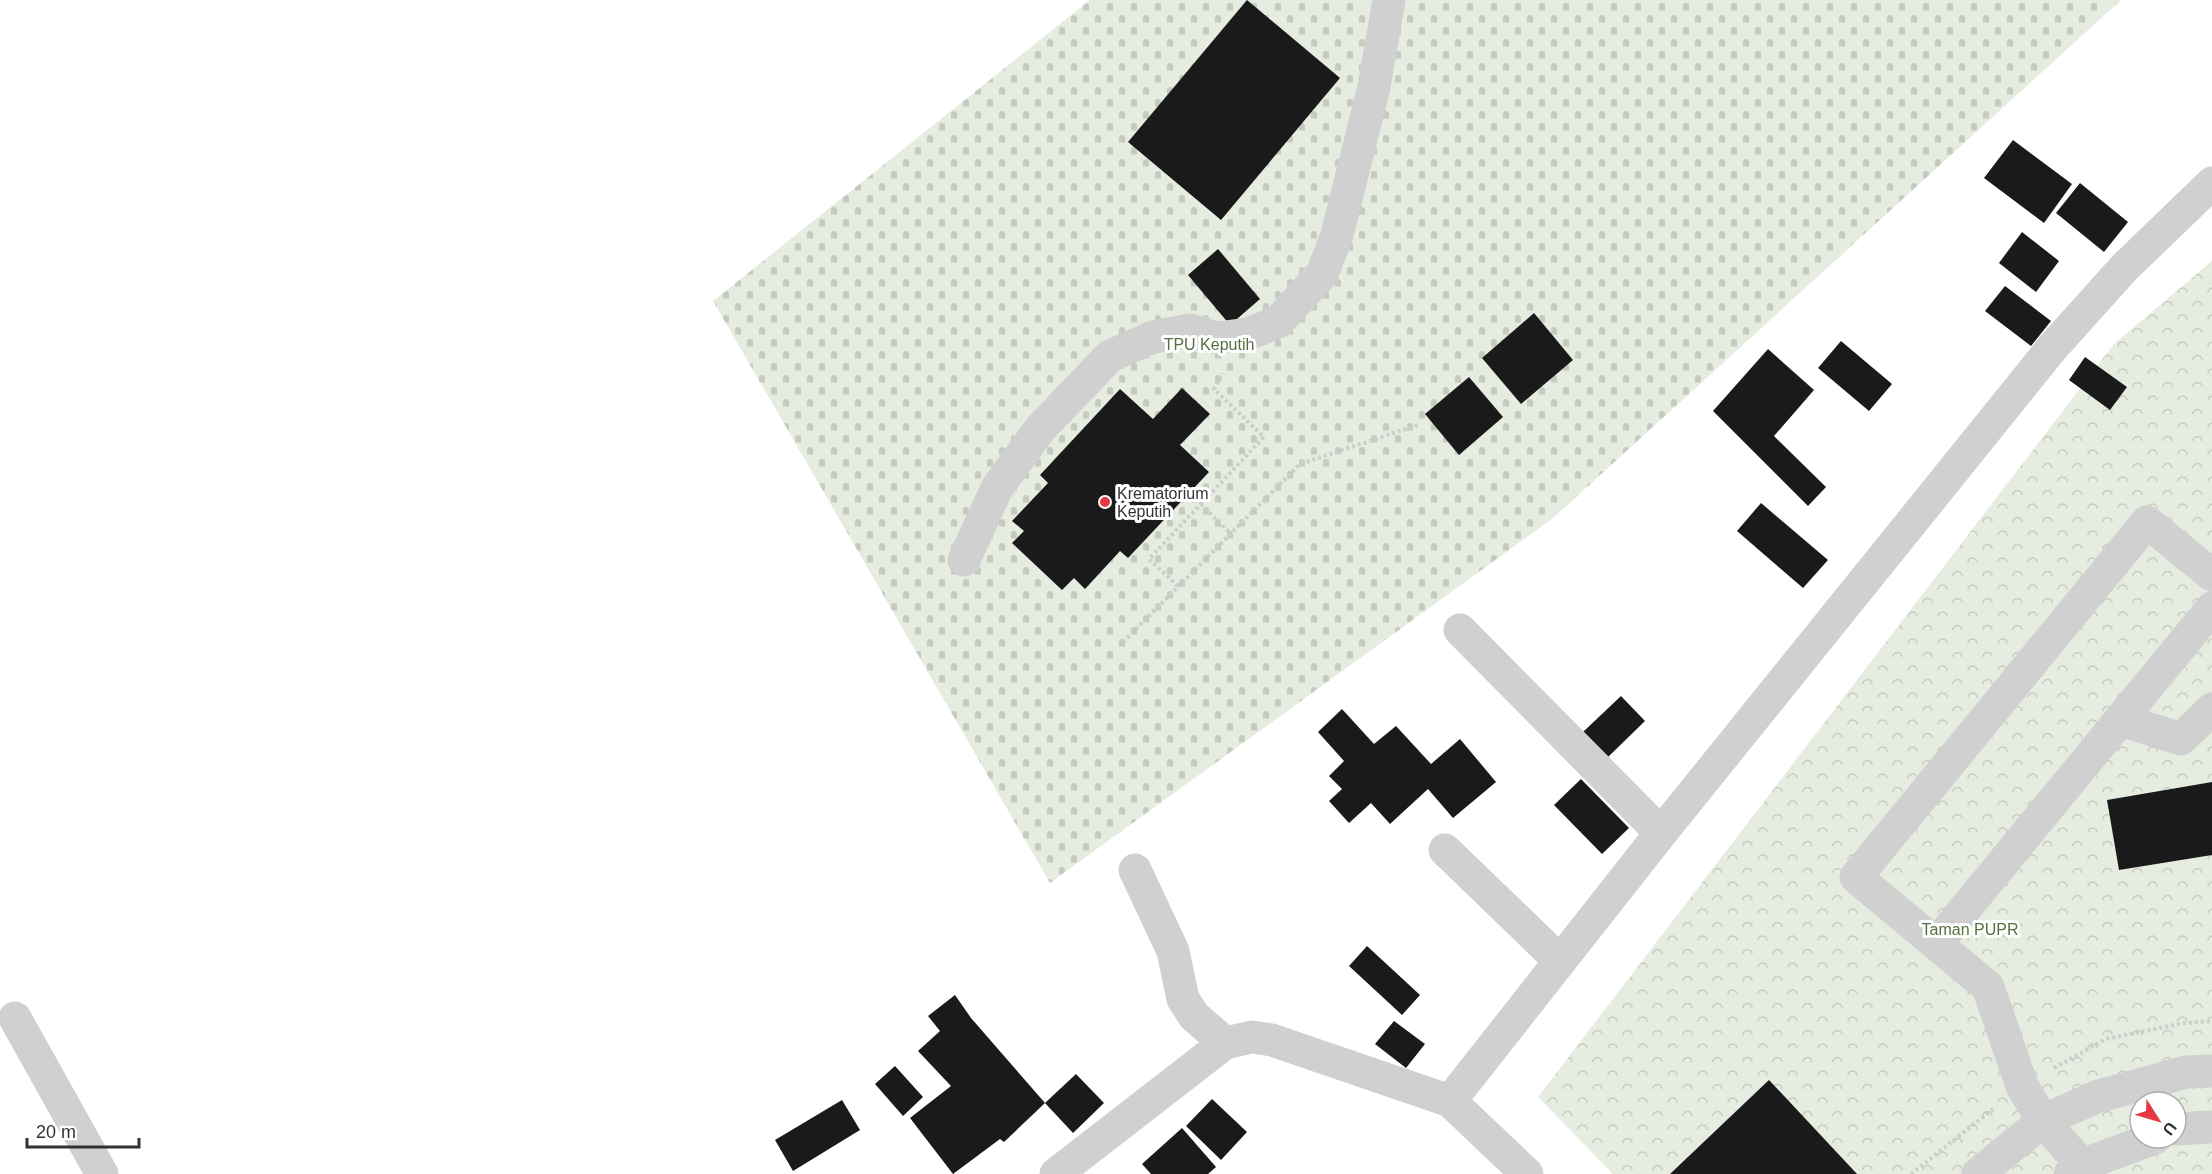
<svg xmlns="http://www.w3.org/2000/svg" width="2212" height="1174" font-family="Arial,sans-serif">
<defs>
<pattern id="forest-crowns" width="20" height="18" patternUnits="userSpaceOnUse" patternTransform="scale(1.5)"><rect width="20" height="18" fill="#e6ecdf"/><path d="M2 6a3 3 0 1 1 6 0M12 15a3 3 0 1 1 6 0" fill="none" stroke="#c6cbc0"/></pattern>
<pattern id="cemetery-stones" width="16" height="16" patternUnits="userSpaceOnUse" patternTransform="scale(1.5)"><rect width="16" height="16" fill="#e6ecdf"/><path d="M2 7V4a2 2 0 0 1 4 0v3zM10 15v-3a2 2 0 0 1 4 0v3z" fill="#c6cbc0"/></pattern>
</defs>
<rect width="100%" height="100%" fill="#fff"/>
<path fill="url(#forest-crowns)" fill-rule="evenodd" d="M2212,261V1174H1613L1538,1097L2114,344ZM2140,1102H2176V1138H2140Z"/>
<path fill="url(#cemetery-stones)" d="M1090,0H2121L1552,519L1050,883L713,301Z"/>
<path fill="#1a1a1a" d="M1247,0L1340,78L1221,220L1128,142Z
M2013,140L2072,184L2044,223L1984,178Z
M2080,183L2128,222L2104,252L2056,213Z
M2022,232L2059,261L2036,292L1999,263Z
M1218,249L1260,299L1230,325L1188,275Z
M2005,286L2051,321L2031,346L1985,311Z
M1534,313L1573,360L1521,404L1482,358Z
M1841,341L1892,384L1869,411L1818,368Z
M1768,349L1814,390L1774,436L1826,487L1808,506L1713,411Z
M2085,357L2127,387L2110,410L2069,380Z
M1469,377L1503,417L1459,455L1425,414Z
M1182,388L1210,414L1180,445L1209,472L1128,558L1120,551L1085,589L1074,578L1062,590L1012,543L1024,531L1012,521L1048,483L1040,475L1120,389L1153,419Z
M1761,503L1828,560L1803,588L1737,531Z
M1621,696L1645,721L1608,757L1583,732Z
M1342,709L1374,744L1396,726L1431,764L1460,739L1496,782L1453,818L1428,789L1390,824L1371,803L1349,823L1329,801L1342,789L1329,776L1344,761L1318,732Z
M1581,779L1629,828L1602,854L1554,805Z
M2212,782V855L2119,870L2107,800Z
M1367,946L1420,995L1402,1015L1349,966Z
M955,995L971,1018L1045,1103L1004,1142L1000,1139L953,1174L910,1118L951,1086L918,1051L940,1031L928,1016Z
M1394,1021L1425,1044L1406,1068L1375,1044Z
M895,1066L923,1097L903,1116L875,1084Z
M1076,1074L1104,1103L1073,1133L1045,1103Z
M1769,1080L1857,1174H1670Z
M1212,1099L1247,1132L1221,1160L1186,1126Z
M842,1100L860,1130L793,1171L775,1140Z
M1182,1128L1216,1167L1208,1174H1151L1142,1164Z"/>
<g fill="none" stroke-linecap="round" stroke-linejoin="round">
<path stroke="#cdcdcd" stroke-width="4" stroke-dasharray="3 3" stroke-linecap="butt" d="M1201,504L1231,534
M1178,586L1149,559L1264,437L1214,389L1223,373
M1123,642L1300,464L1418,425
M2054,1068L2106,1039L2184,1023L2212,1021
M1911,1174L1993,1109"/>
<path stroke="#d0d0d0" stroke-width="33" d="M964,560L997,488L1040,429L1110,356L1153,337L1190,330L1217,338L1248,334L1278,322L1322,274L1337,235L1374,87L1389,0
M1460,630L1661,833
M2121,720L2181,739L2212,709
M1445,850L1560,961
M1135,870L1173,951L1183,999L1194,1016L1225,1043
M1937,943L2212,608
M15,1018L102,1174
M1450,1101L1661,833L2052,348L2124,268L2212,183
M2176,1129L2212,1127
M2082,1165L2043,1121L2022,1086L1988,987L1856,877L2147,522L2212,575
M1056,1174L1225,1043L1252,1037L1272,1040L1450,1101L1527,1174
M1978,1174L2043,1121L2096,1097L2186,1072L2212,1071
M2070,1174L2082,1165L2155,1138"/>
</g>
<circle fill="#e63946" stroke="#fff" stroke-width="2" cx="1105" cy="502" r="6"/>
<g text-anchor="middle" stroke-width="6" stroke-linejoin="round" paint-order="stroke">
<g font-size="16" fill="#56703f" stroke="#fff">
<text x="1209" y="350">TPU Keputih</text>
<text x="1970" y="935">Taman PUPR</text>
</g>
<g font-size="16" fill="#333" stroke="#fff" text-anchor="start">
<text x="1117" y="499">Krematorium<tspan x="1117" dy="18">Keputih</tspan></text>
</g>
</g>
<g transform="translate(2158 1120) rotate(127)"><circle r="28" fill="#ffffff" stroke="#adadad" stroke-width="1.5"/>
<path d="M0-4.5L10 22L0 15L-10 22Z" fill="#e63946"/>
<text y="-9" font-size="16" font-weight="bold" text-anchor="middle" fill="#333333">U</text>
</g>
<path d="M27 1138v9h112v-9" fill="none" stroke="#333333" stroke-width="3"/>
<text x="36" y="1138" font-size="18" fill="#333333" stroke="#ffffff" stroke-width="4.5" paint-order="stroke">20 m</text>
</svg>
